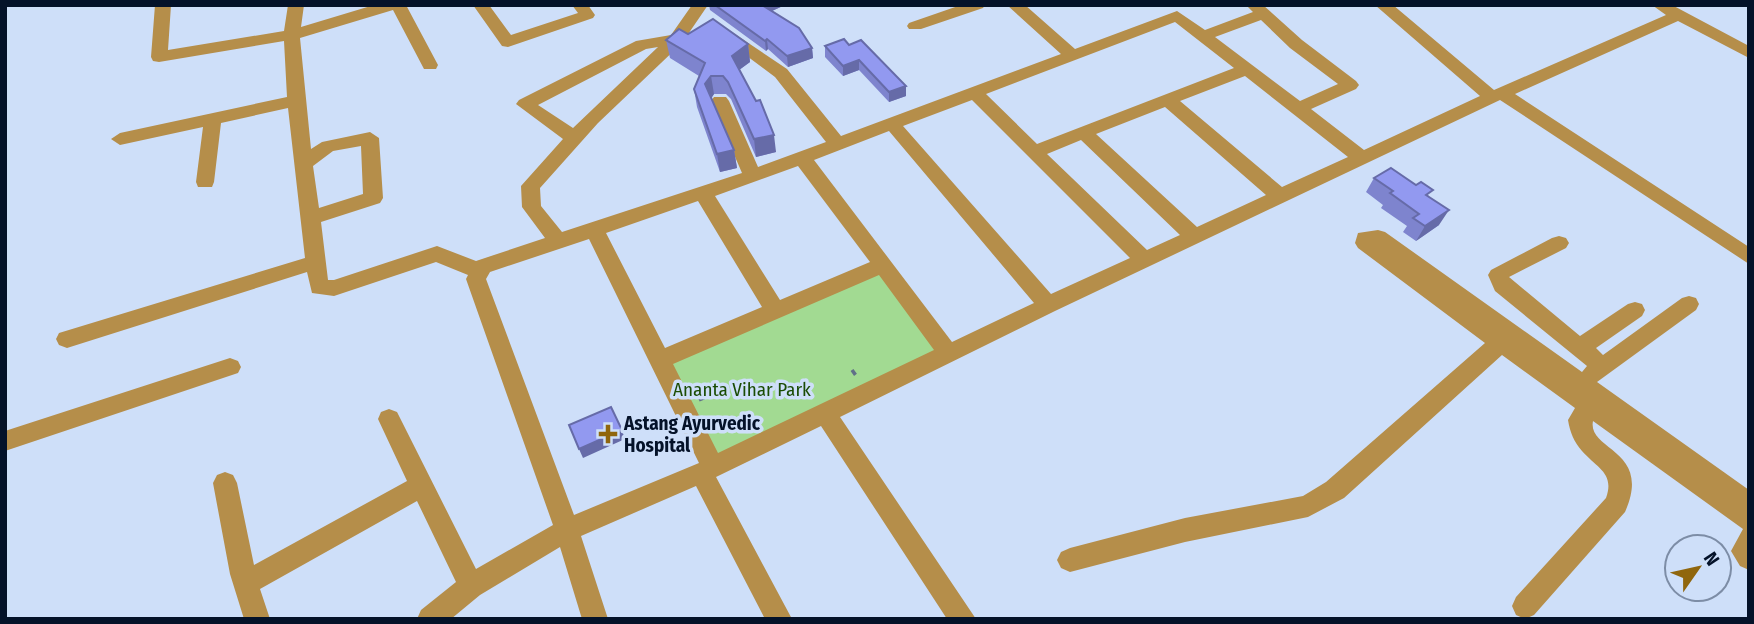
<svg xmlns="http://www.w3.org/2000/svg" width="1754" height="624" font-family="'Fira Sans Condensed',sans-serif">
<rect width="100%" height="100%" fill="#cedff9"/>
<path fill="#a2da92" d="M882,271L943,352L715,465L662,361Z"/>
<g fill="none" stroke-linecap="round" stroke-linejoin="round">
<path stroke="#607088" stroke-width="3.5" stroke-dasharray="6 3.5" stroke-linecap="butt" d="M852,370L857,377
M699,400L726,389"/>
<path fill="#b58e4a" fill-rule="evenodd" d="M155,5H171L168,50L284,31L288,5H304L301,27L374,5H406L438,65L436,69H424L393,10L300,38L311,149L322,142L370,132L379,138L383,198L380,203L321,222L328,280H334L437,246L476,261L545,238L522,207L521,186L563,139L516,104L519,100L636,41L671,35L692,5H708L682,43L598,123L540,188L541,206L562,232L742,173L711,101L714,97H726L729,101L758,167L826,142L775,77L720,36L718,33L726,28L787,69L841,136L1061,54L1007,5H1025L1075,49L1177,11L1205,30L1253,12L1246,5H1263L1302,40L1356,81L1359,85L1356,89L1311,109L1364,150L1480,96L1375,5H1393L1494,90L1666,15L1652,5H1672L1749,46V58L1678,21L1515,94L1749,247V264L1500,100L1055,311L840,417L976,619H947L821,426L716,477L792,619H765L696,486L581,536L608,619H582L560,547L480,595L451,619H417L421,610L456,582L417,501L260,589L270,619H244L230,574L213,483L217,475L225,472L233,475L237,483L254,565L407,481L378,419L381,412L389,409L397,412L476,569L553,525L466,279L468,275L436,262L334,296L312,293L307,272L67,348L59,345L56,339L59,333L305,258L288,108L221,123L214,182L212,187H198L196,182L203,127L120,145L111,139L120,133L287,97L284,41L159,62L153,61L151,57ZM1261,20L1290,48L1338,84L1300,101L1215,37ZM1175,22L1234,68L1037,144L986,94ZM658,47L573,128L538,105L646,49ZM1245,76L1348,157L1282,187L1180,101ZM972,100L1130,258L1051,294L903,126ZM1165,107L1266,195L1197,227L1096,134ZM889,131L1034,303L952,342L814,160ZM1081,140L1180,235L1147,250L1047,154ZM361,146L363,194L319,208L313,166L333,151ZM798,166L870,262L780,300L715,196ZM698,201L762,307L665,348L606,233ZM589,239L699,463L574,515L486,279L490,272ZM879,275L934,350L718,453L673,364Z
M473,5H489L511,35L578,13L572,5H588L595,15L593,18L508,47L502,46Z
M961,5H985L983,8L921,29H909L907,26L909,23Z
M1378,230L1385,232L1582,372L1587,366L1495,291L1488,275L1491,270L1552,238L1559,236L1566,238L1569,243L1566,248L1509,277L1580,336L1628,304L1635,302L1642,304L1645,310L1642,316L1596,348L1603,355L1682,298L1689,296L1696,298L1699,304L1696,310L1597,382L1749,490V570L1740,566L1731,551L1743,529L1593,421C1587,451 1653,449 1625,512L1534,615L1525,619L1516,615L1512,606L1516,597L1606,498C1615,473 1597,468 1582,451C1574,442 1570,432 1568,420L1575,408L1502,355L1344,498L1308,517L1185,542L1070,572L1061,568L1057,560L1061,552L1070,548L1185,518L1303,496L1326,482L1485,343L1358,248L1355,243L1358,233Z
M230,358L238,361L241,367L238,373L5,451V431Z"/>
</g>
<path fill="#7e84ce" d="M709,5H785L772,11L812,48L813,58L788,67L768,49L766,51L710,10Z
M688,34L748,44L750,62L739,70L776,152L756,157L731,99L726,94H714L711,98L734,150L737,168L720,172L697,107L694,89L699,76L670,58L666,40Z
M849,45L906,86V96L889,102L859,70L843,76L825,57V46Z
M1374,178L1416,185L1429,196L1439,225L1416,241L1403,232L1407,226L1381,208L1383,205L1366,192Z"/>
<path fill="#666ba8" d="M762,5H785L763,15Z
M767,39L768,49L766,51L765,41Z
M748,44L750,62L735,73L732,56Z
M812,48L813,58L788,67L787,56Z
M859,60V70L843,76V66Z
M711,76L714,94L709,102L705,84Z
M906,86V96L889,102V92Z
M774,135L776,152L756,157L754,139Z
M734,150L737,168L720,172L717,154Z
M1449,210L1439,225L1416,241L1425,226Z
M622,430L625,439L583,458L579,449Z"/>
<path fill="#9299f0" stroke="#666ba8" stroke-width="2" d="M715,5H762L799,28L812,48L787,56L767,39L765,41Z
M713,19L748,44L732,56L756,101L760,100L774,135L754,139L728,82L723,76H711L705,84L734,150L717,154L694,89L705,63L666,40L679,29L688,34Z
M844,39L849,45L861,40L906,86L889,92L859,60L843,66L825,46Z
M1391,168L1416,185L1421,182L1433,190L1426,195L1449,210L1425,226L1413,218L1419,214L1390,193L1393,191L1374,178Z
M611,407L622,430L579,449L569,425Z"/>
<path fill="#90660d" stroke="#cedff9" stroke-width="2.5" d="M604.5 423.5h7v7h7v7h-7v7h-7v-7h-7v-7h7z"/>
<g text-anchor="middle" stroke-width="7" stroke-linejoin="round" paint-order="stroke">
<g font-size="19" fill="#1a4c04" stroke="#cedff9">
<text x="742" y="396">Ananta Vihar Park</text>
</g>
<g font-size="19" font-weight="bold" fill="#041229" stroke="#cedff9" text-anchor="start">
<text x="624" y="430">Astang Ayurvedic<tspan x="624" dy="22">Hospital</tspan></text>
</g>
</g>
<rect width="1754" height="624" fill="none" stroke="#041229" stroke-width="14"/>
<g transform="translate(1698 568) rotate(56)"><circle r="33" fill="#cedff9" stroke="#7d8da6" stroke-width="2"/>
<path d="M0-5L12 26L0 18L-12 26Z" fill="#90660d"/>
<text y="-10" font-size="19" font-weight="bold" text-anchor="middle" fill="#041229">N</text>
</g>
</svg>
